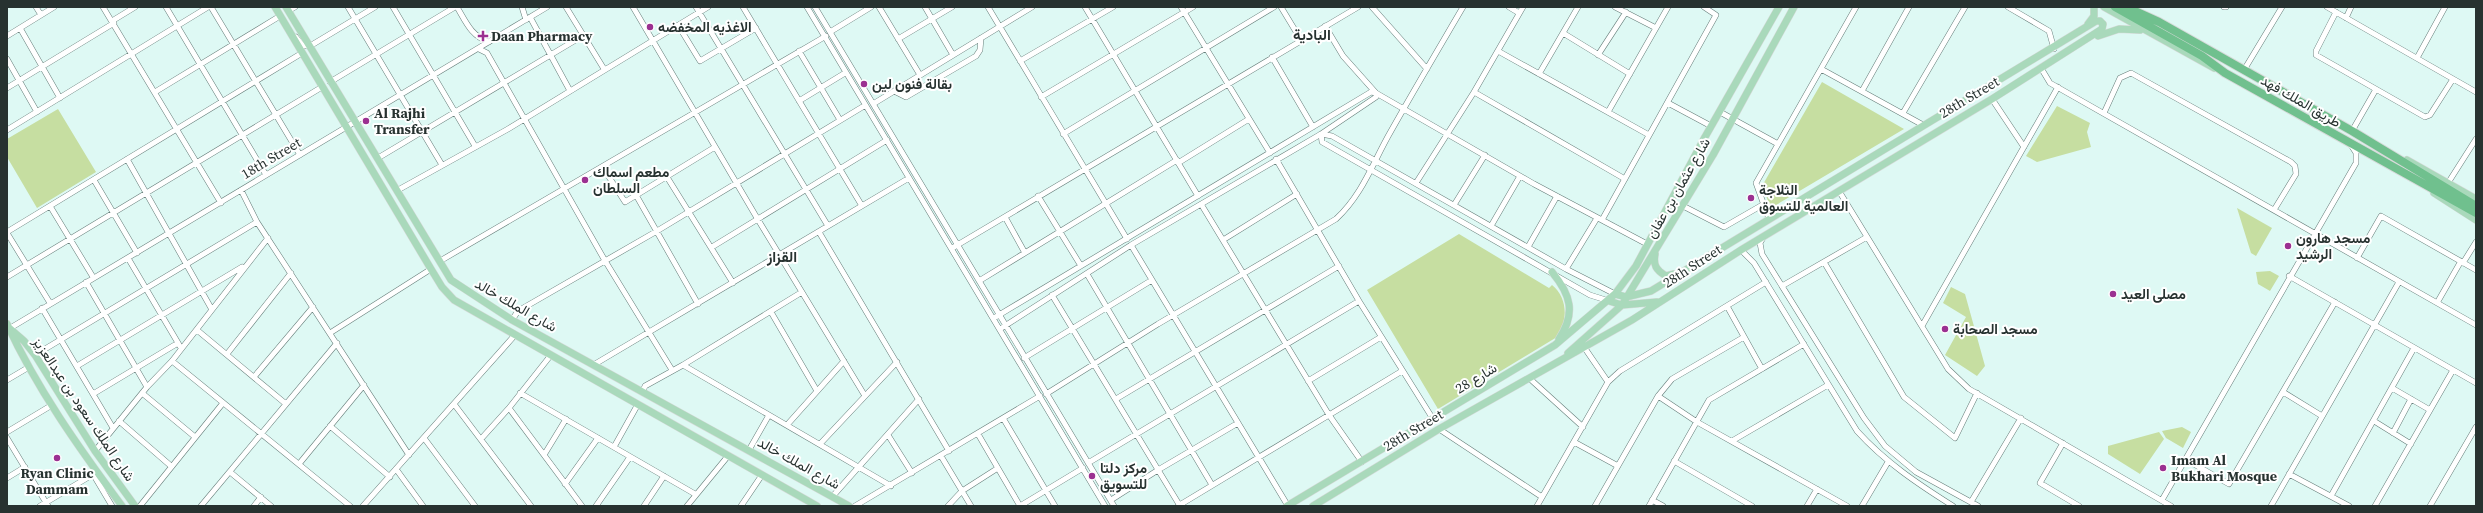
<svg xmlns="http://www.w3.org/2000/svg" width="2483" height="513" font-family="'Source Serif 4',Vazirmatn,serif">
<rect width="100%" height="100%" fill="#def9f4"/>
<path fill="#c6dea1" d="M1822,82L1904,129L1771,208L1762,186Z
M2057,106L2090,123L2087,132L2091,147L2037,162L2026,156Z
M58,109L96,172L37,208L7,157V139Z
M2237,208L2272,228L2256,256L2251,253Z
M1459,234L1549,288L1552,285C1568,298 1568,321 1557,337L1438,409L1367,290Z
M2270,271L2279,276L2270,291L2258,284L2256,272Z
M1951,287L1965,294L1985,366L1977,376L1945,355L1966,317L1943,303Z
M2182,427L2191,432L2183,448L2166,438L2162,431Z
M2159,432L2164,439L2140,474L2108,454V446Z"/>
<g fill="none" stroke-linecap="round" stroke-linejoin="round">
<defs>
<path id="minor" d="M36,7L41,15
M103,7L221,203
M166,7L266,175
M211,7L300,155
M348,7L442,165
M393,7L475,146
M457,7C466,22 471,36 489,42
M522,7L526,20
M566,7L604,69
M633,7L757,218L865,396
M696,7L828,226
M743,7L862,206
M807,7L1105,506
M815,7L1114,506
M879,7L920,75
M925,7L953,55
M988,7L1127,239
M1085,7L1198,196
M1181,7L1270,153
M1281,7L1301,40
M1372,7L1427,69
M1509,7L1519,13
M1615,7L1656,28
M2008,7L2049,31L2054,49
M2224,7H2226
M2327,7L2476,92
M288,11L295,7
M2336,12L2316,51V55L2425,117L2430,115L2453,79
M530,17L569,89
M2346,18L2351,7
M112,21L135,7
M678,25L700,61L756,28
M1325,26L1343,56L1376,93L1534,184L1647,244
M20,28L60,98
M830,32L871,7
M1563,33L1630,74
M7,36L54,7
M296,37L303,46H310L375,7
M898,39L952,7
M479,49L487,53L604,259L672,370
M799,51L840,120
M1498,51L1649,135
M1598,55L1626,12
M1272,57L1313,127
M2417,58L2445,7
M7,59L37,112
M1020,61L1113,7
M2041,68L2050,83L2476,325
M1821,69L1923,125
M2244,70L2282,7
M1539,74L1578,7
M330,82L455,7
M7,88L114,23
M894,91L906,97L976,56L980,50L981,38
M1862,91L1909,7
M155,92L280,16L282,18
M1474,92L1625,179
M1041,97L1193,7
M1992,99L2024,147
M799,101L845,73
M1668,103L1711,126
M873,104L1032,7
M1608,112L1668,7
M1720,112L1778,144
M1903,113L1965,7
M2104,113L2120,78L2131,73L2291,162L2295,166L2296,174L2274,210
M7,130L208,7
M2352,131L2375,91
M1063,134L1274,7
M378,158L584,35
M127,159L211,308
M1276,159L1359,301L1433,419
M1178,163L1249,119
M609,177L625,202L715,147
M667,177L733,283
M94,180L137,253
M1416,183L1474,92L1523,7
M2448,183L2476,139
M241,190L257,222L409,455
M398,190L508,129L708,7
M1839,191L1948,369L1969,389L2171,506
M636,195L698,304
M1038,196L1081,266
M1201,204L1329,415L1362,462
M1454,205L1485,155
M50,206L93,277
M1683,206L1724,227L1764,204
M1005,217L1025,253
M1769,219L1756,183L1856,7
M1602,220L1716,15L1704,7
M1491,226L1520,176
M7,232L302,53
M819,232L949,451
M7,233L50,303
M1763,238L1760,243L1762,254L1864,418L1885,446L1916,472L1978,506
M1223,240L1297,194
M1131,245L1288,506
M712,247L887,140
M954,247L1358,7
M1528,247L1557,196
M1741,250L1754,263L1857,431C1885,462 1918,484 1953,506
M128,258L181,348
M2357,258L2381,216L2476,270
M440,261L826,36
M1824,262L1904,397L1955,438L1977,393
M2463,263L2476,242
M1566,269L1597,218
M1087,274L1212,485
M2289,276L2476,383
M7,277L322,87
M979,281L1177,160
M86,282L147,387
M1782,286L1867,237
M1052,295L1180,506
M1609,301L1590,295L1322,142L1321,134L1332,136L1566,269L1615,294
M2437,303L2461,261
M1727,306L1762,369
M42,308L113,428
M771,312L817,391
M994,318L1371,92L1376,93V97L1321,134L1131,245L1000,329
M512,320L518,311L657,231L864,106
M1922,326L2058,87
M7,330L547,7
M197,330L286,404
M330,333L431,269
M1584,347L1608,382
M227,354L291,273
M35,355L257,222
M551,355L509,408L582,506
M1024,358L1152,280
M172,361L350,506
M595,364L909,178
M683,365L802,292
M77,366L242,267
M254,377L313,307
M1529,378L1583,427
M7,380L29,367
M1308,381L1381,337
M2392,388L2430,410
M643,391L645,386L683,365L891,486
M2283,392L2322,416
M142,393L195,437
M520,393L695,494
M93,394L178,343
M1046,394L1158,324L1336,219C1363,194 1373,162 1391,131C1414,90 1439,48 1463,7
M1658,396L1697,422L1847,506
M1116,399L1339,266
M454,404L531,506
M1003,418L1055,506
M119,421L171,466
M2374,421L2411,444
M787,425L844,361
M330,426L390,477
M1439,429L1542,497
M7,432L52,405
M2393,433L2411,399
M978,434L1020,506
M888,435L912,473
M7,438L48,506
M424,438L475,506
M481,439L509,408
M1732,441L1828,385
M1574,442L1618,466
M2063,443L2040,483L2079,506
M820,444L897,362
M614,447L638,404
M749,450L769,415
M95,451L147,387L172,361L268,238
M544,455L566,419
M941,456L971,506
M2185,459L2229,484L2335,302
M1674,461L1752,506
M1088,463L1359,301
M299,464L364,385
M396,469L423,506
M230,472L271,506
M93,474L112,506
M2289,474L2349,506
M7,478L25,467
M565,484L598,438
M2331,496L2414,348
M832,497L919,399
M1111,500L1158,470L1238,423
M1652,500L1663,506
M2162,500L2356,163V153L2351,145
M1971,502L2021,418
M40,506L97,472
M140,506L223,403
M201,506L337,343
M254,506L261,497
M363,506L515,335
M596,506L630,457
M644,506L664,476
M687,506L728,456
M741,506L762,475
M855,506L1040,396
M948,506L962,491L998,468
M1020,506L1083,468
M1178,506L1402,371
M1537,506L1608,382L1620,371L1766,282
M1595,506L1658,396L1672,379L1744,337
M1649,506L1709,400L1804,344
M1807,506L1817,489
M1862,506L1888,462
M2271,506L2399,282
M2375,506L2453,370
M2430,506L2476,427"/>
<path id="major" d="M275,7L431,269L442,287L454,300L817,506
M286,7L451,280L512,320L849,506
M2104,7L2214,68
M2088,24L2094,16V7
M2098,36L2119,29L2140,30
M2407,160L2476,199
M2434,193L2476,220
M1655,254C1653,265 1656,270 1666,276L1674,274
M1552,272C1571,295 1576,313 1559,339
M1609,301L1622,305L1657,302
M7,324C37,389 79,448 122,506
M9,328L24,341L35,355L95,451L135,506
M1568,353L1622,305L1713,155L1794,7
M1287,506L1555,345L1615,294L1636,266L1705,137L1779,7
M1313,506L1439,429L1632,320L1741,250L1992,99L2102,29L2103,24L2100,21H2096L1651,291L1626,297L1615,294"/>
<path id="highway" d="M2115,7L2202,56L2225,73L2476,213
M2126,7L2159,22L2352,131L2476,206"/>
</defs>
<use href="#minor" stroke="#657d79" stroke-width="6"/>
<use href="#major" stroke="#d8dada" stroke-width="8"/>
<use href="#highway" stroke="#d8dada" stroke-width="10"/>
<use href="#minor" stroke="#fff" stroke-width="5"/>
<use href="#major" stroke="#a9d9bb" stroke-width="7"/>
<use href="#highway" stroke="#70c08e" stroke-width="8"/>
</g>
<g fill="#9b3091" stroke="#fff" stroke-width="1.5">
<circle cx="650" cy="27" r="4"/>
<path d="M481 30h4v4h4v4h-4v4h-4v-4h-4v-4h4z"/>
<circle cx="864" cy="84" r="4"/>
<circle cx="366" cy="121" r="4"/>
<circle cx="585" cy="180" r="4"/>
<circle cx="1751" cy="198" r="4"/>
<circle cx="2288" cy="246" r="4"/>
<circle cx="2113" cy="294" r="4"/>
<circle cx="1945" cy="329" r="4"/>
<circle cx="57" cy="458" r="4"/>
<circle cx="2163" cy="468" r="4"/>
<circle cx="1092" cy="476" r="4"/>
</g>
<g text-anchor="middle" stroke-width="4" stroke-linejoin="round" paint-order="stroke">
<g font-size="14" font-weight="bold" fill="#273230" stroke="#fff" text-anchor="start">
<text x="658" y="32">الاغذيه المخفضه</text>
<text x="491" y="41">Daan Pharmacy</text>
<text x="872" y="89">بقالة فنون لين</text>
<text x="374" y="118">Al Rajhi<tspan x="374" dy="16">Transfer</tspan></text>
<text x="593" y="177">مطعم اسماك<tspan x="593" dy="16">السلطان</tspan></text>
<text x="1759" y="195">الثلاجة<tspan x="1759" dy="16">العالمية للتسوق</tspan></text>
<text x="2296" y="243">مسجد هارون<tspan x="2296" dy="16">الرشيد</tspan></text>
<text x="2121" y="299">مصلى العيد</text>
<text x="1953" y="334">مسجد الصحابة</text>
<text x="2171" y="465">Imam Al<tspan x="2171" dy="16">Bukhari Mosque</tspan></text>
<text x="1100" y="473">مركز دلتا<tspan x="1100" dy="16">للتسويق</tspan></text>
<text x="57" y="478" text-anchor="middle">Ryan Clinic<tspan x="57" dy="16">Dammam</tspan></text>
</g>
<g font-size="14" fill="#273230" stroke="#fff">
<text transform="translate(1969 97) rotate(-31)" y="5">28th Street</text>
<text transform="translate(2301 101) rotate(30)" y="5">طريق الملك فهد</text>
<text transform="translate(271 158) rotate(-31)" y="5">18th Street</text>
<text transform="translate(1678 188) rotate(-60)" y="5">شارع عثمان بن عفان</text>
<text transform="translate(1692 266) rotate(-33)" y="5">28th Street</text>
<text transform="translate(516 305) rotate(30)" y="5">شارع الملك خالد</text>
<text transform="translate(1476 378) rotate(-31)" y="5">شارع 28</text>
<text transform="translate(84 409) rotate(56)" y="5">شارع الملك سعود بن عبدالعزيز</text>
<text transform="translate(1413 430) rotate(-31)" y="5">28th Street</text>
<text transform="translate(799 463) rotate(29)" y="5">شارع الملك خالد</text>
</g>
<g font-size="15" font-weight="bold" fill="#273230" stroke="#fff">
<text x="1312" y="40">البادية</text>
<text x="782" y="262">القزاز</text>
</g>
</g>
<rect width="2483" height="513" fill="none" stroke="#273230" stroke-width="16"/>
</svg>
